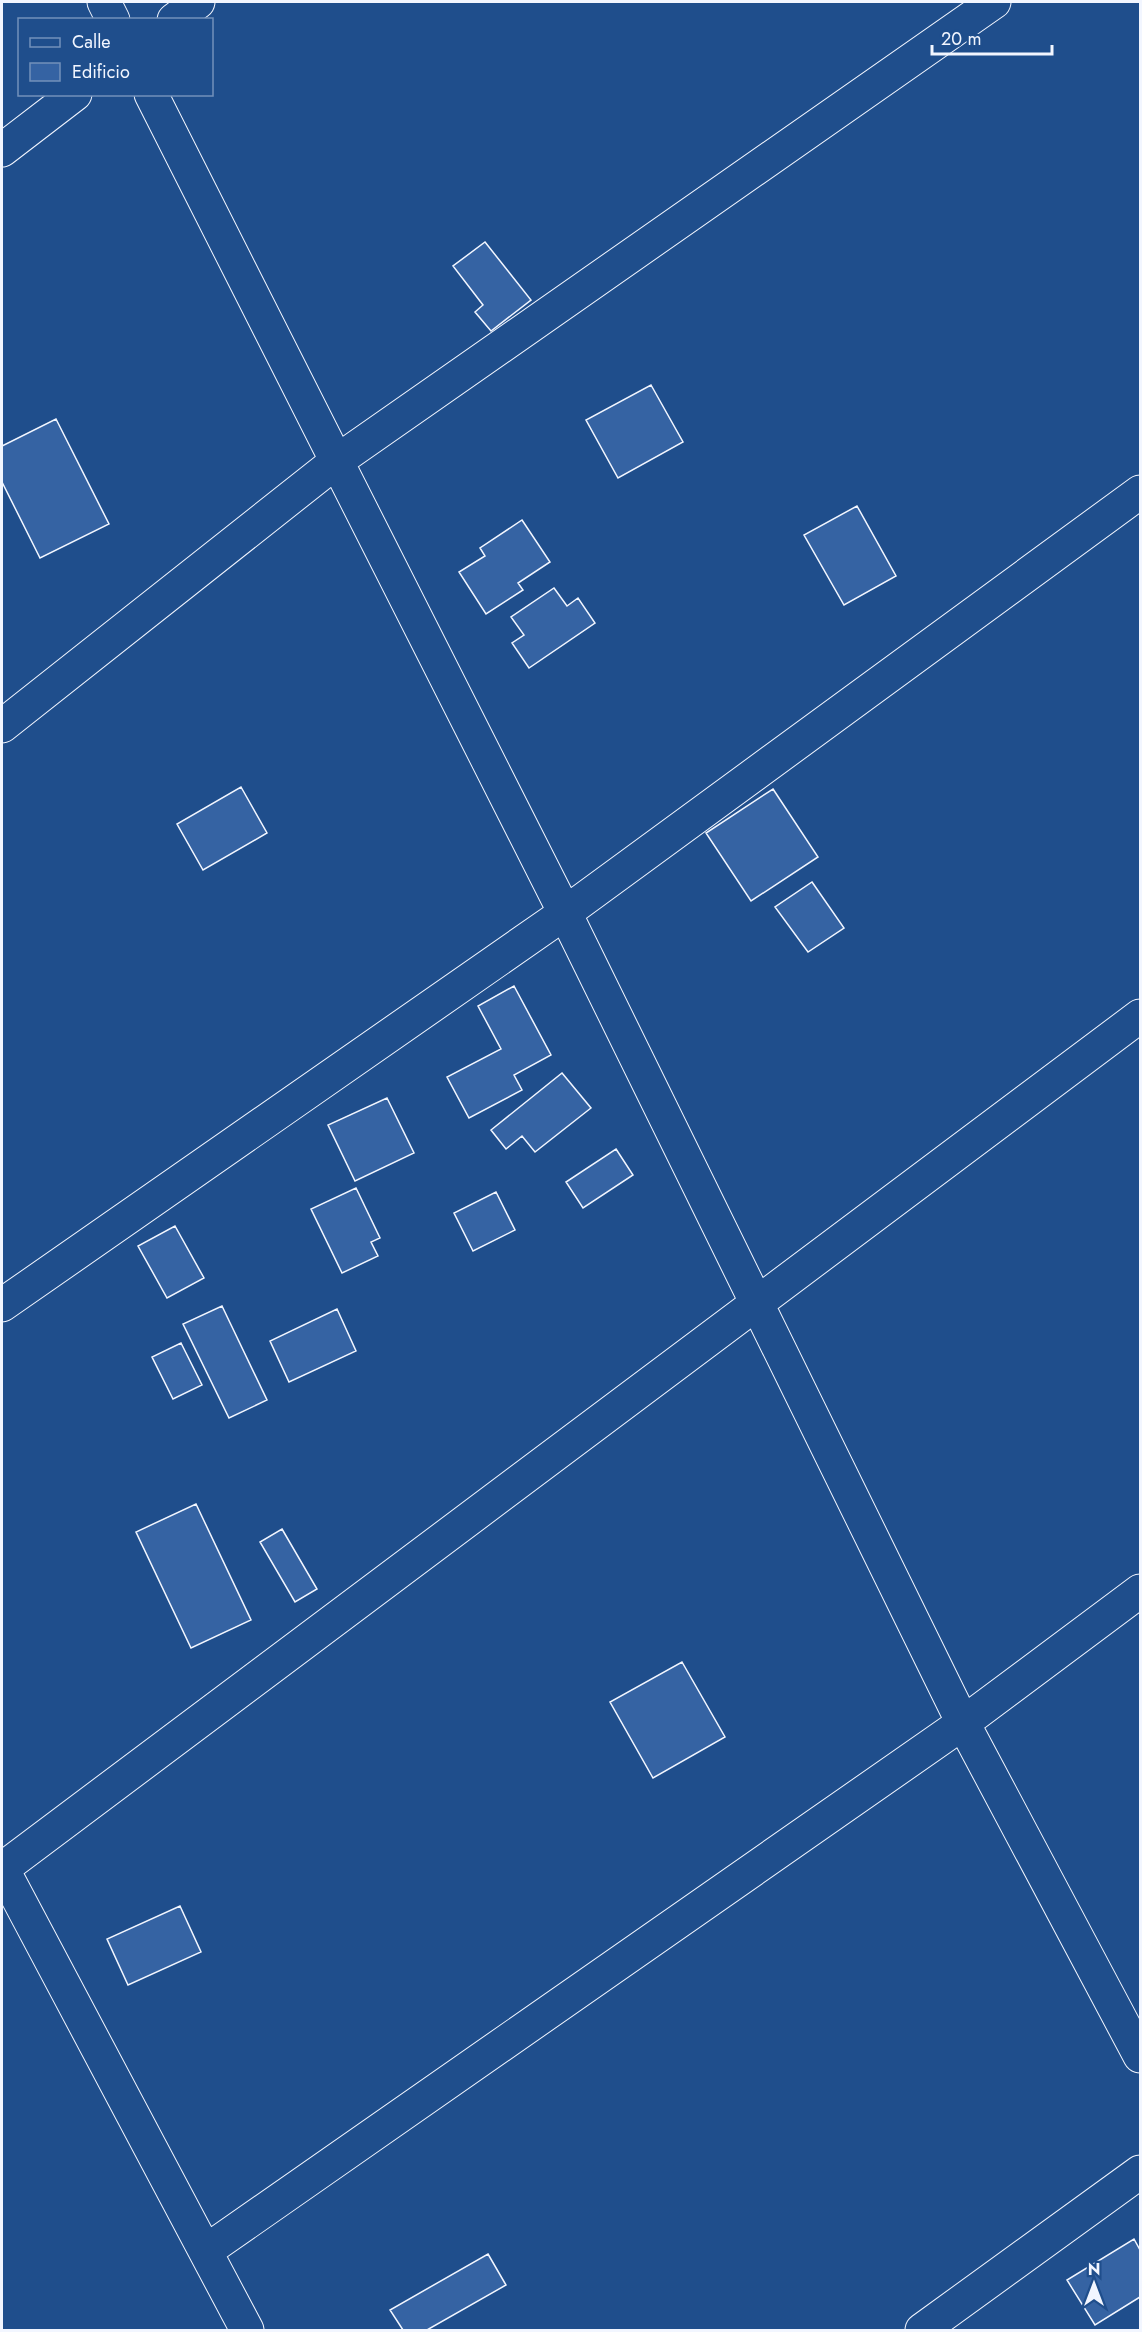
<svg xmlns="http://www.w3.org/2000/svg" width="1142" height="2332" font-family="Jost,sans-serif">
<rect width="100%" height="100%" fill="#1f4e8c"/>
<path fill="#3563a3" stroke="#f2f6ff" stroke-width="1.5" d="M485,242L531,300L491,331L475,312L483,305L453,266Z
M651,385L683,442L618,478L586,420Z
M56,419L109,524L40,558L2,482V446Z
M857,506L896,576L844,605L804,535Z
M522,520L550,562L518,583L523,590L486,614L459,572L485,556L480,548Z
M554,588L567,606L578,598L595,623L529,668L512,643L524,635L511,617Z
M241,787L267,833L203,870L177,824Z
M773,789L818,857L751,901L706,833Z
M812,882L844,928L808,952L775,907Z
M514,986L551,1055L514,1075L522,1090L469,1118L447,1077L501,1049L478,1006Z
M562,1073L591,1108L535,1152L522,1136L506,1149L491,1130Z
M387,1098L414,1153L355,1181L328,1125Z
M616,1149L633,1175L583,1208L566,1182Z
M356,1188L380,1238L371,1242L378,1256L342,1273L311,1209Z
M496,1192L515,1230L473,1251L454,1213Z
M175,1226L204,1278L167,1298L138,1246Z
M222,1306L267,1400L229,1418L183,1324Z
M337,1309L356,1351L289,1382L270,1341Z
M181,1343L202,1385L173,1399L152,1357Z
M196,1504L251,1620L191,1648L136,1532Z
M282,1529L317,1589L295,1602L260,1542Z
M682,1662L725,1737L653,1778L610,1702Z
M180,1906L201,1952L128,1985L107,1939Z
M1134,2239L1140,2250V2297L1095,2325L1067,2280Z
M488,2254L506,2285L427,2330H403L390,2310Z"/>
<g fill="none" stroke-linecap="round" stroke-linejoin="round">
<defs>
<path id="minor" d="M104,2L113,20
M174,20L198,2
M151,94L565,913L963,1723L1140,2056
M2,150L75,94
M2,726L337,461L994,2
M2,1305L565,913L1140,492
M2,1868L247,2330
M2,1869L1140,1016
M206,2251L963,1723L1140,1591
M922,2330L1140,2172"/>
</defs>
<use href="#minor" stroke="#f2f6ff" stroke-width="35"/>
<use href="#minor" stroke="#1f4e8c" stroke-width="33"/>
</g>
<rect width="1142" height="2332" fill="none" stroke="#f2f6ff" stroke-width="6"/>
<rect x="18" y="18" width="195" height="78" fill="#1f4e8c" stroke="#7391ba" stroke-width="1.5"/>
<rect x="30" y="38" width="30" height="9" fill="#1f4e8c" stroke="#7391ba" stroke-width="1.5"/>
<text x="72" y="48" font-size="18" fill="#f2f6ff">Calle</text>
<rect x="30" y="63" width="30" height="18" fill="#3563a3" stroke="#7391ba" stroke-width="1.5"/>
<text x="72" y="78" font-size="18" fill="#f2f6ff">Edificio</text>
<g transform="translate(1094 2284)" stroke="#1f4e8c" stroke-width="4.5" paint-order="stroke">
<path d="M0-4.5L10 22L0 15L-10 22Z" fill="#f2f6ff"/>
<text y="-9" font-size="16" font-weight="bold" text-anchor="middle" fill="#f2f6ff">N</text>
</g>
<path d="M932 45v9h120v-9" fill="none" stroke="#f2f6ff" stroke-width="3"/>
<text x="941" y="45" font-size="18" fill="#f2f6ff" stroke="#1f4e8c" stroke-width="4.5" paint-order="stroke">20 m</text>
</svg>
